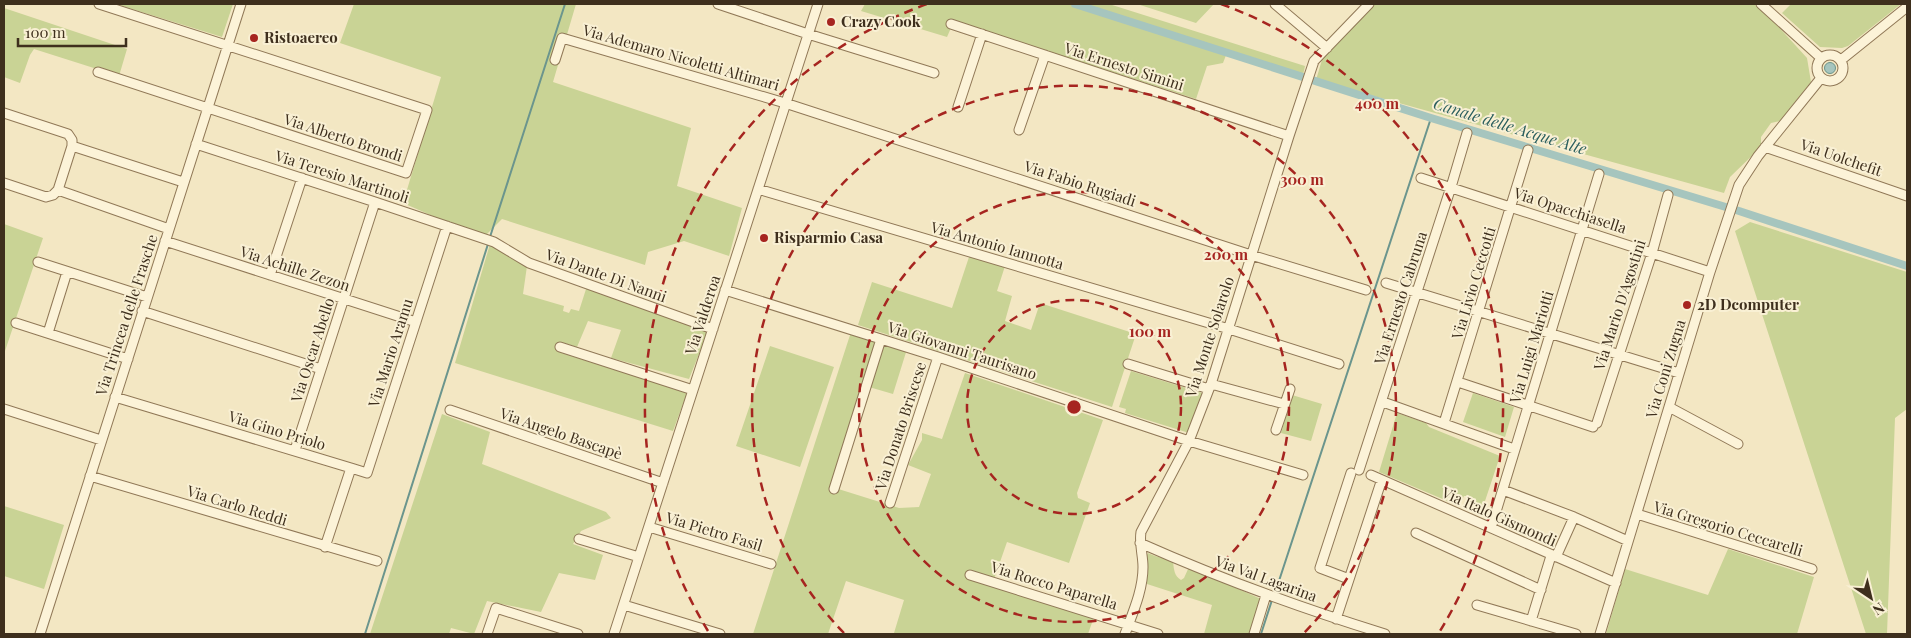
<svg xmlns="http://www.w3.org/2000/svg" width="1911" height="638" font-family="'Playfair Display',serif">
<rect width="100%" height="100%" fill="#f3e7c3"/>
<path fill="#c9d395" d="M116,4H233L222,37Z
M354,4H576L553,82L691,128L677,186L742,208L729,256L684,241L648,252L645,265L502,219L483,238L403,203L441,77L340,43Z
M865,4H1109L1305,66L1303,75L1228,50L1223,63L1207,66L1196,99L954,21L947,37L861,11Z
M1137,4H1214L1196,23Z
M1373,4H1754L1775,23L1807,58L1811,82L1780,121L1771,123L1761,137V147L1730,177L1724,193L1316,80L1324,53Z
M1791,4H1901L1848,46L1842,48L1820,47L1782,13Z
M4,8L127,49L119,76L34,49L30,55L20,83L4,77Z
M1750,222L1907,272V409L1895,418L1887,634H1866L1735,231Z
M4,224L43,238L4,354Z
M490,244L527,266L523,294L564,306L563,311L569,313L571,309L579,311L587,286L709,329L689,379L611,358L621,330L588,321L577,347L564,343L562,353L687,393L673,431L455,363Z
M970,254L1005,266L997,291L1012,296L1005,321L1031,330L1040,303L1136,334L1112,407L858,325L872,282L952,308Z
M851,332L878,341L832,487L899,508L919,507L931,474L908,465L922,440V433L942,439L965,373L1103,420L1077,493L1078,498L1090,503L1069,563L1007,542L993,582L1094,617L1088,634H896L894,633L904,600L846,581L828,634H753Z
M883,342L907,349L893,394L869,387Z
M770,346L834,367L800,467L736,446Z
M1131,371L1202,393L1189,433L1125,413L1126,409L1119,407Z
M1473,393L1514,407L1505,437L1463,422Z
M1292,395L1322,404L1311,441L1281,433Z
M1397,413L1426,423L1429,427L1500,456L1482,510L1474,508L1473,499L1469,496H1464L1459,506L1379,472Z
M442,414L490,432L482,464L606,512L611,518L581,531L573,544L603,555L595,580L559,573L541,612L487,601L474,634L451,628L449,634H370Z
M4,506L64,525L44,589L4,576Z
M1728,549L1814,577L1797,634H1606L1625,569L1708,595Z
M1148,553C1157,558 1164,557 1173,562C1174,569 1174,576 1181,580L1184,578L1189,567L1261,599L1251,634H1204L1212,605L1147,584L1146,557Z"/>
<path fill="#a6c5be" stroke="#6b958d" d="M1824.5 68a5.5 5.5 0 1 1 11 0a5.5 5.5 0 1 1-11 0Z"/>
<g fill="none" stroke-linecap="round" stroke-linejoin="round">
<path stroke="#6b958d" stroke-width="2" d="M490,237L565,4
M1275,593L1431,118
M365,634L488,244
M1261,634L1272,600"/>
<path stroke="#a6c5be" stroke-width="8" d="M1075,4L1431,118L1739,211L1907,266"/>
<defs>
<path id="minor" d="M718,4L808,34L934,73
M1275,4L1327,48
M1761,4L1821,58
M951,24L1289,136
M1817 68a13 13 0 1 1 26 0a13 13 0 1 1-26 0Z
M555,60L562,38L785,103L1251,255L1366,290
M1841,60L1907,7
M98,72L406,173L427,110L99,4
M958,107L982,34
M4,113L68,134L72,140V146L58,190L53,195L46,197L4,183
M1019,130L1045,55
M196,144L375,202L494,242L529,263L713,329
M72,146L183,182
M1765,147L1907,196
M1421,178L1710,272
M758,189L1229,329L1339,364
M58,190L169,229
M165,241L416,322
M38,262L147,297
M270,275L302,178
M1386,283L1679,373
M725,290L938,357L1189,441L1303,475
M142,311L321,369
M16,323L128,359
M48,333L67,272
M560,347L693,390
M1128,364L1209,389
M1458,382L1593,427
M1211,384L1284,404
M115,397L351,468L325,547
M1383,402L1514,449
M1669,407L1738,444
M4,409L101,440
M450,410L663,483
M1444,423L1528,150
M1597,423L1652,253L1668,195
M1276,430L1290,389
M295,450L375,202
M351,468L367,473L447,226
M1359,470L1451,187L1467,133
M1371,475L1616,583
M90,476L377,561
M834,489L881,339
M1503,490L1574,517L1628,541
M890,503L938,357
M1637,514L1812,569
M649,527L771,564
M1491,528L1599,174
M1416,533L1541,590
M579,539L639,557
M1140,543C1221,579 1301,608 1385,634
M1556,557L1574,517
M970,575L1158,634
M1349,579L1320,568L1351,473
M624,605L720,634
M1477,605L1576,634
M1336,619L1380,485
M1531,621L1550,559
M40,634L241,4
M487,634L496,608L578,634
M614,634L818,4
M1125,634C1133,612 1143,590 1143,567C1143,555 1139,544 1141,532L1189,441L1211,384L1289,136L1314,61L1369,4
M1254,634L1266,595
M1600,634L1710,272L1739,185L1758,156L1821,78"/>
</defs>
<use href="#minor" stroke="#907857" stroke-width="11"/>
<use href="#minor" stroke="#fcf3d8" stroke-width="9"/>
</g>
<g fill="none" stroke="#a62520" stroke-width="2.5" stroke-dasharray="9 6">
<circle cx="1074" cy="407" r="107"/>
<circle cx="1074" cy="407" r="215"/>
<path d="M844 633A322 322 0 1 1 1304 633"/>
<path d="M708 631A429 429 0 0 1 927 4M1221 4A429 429 0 0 1 1440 631"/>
</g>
<g fill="#a62520" stroke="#f9f0d4" stroke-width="2">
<circle cx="831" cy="22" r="5"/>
<circle cx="254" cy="38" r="5"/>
<circle cx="764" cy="238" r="5"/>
<circle cx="1687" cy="305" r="5"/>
</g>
<g text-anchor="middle" stroke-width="4" stroke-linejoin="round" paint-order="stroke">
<g font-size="15" font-weight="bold" fill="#3e2f1d" stroke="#f9f0d4" text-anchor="start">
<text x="841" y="27">Crazy Cook</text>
<text x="264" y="43">Ristoaereo</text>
<text x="774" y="243">Risparmio Casa</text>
<text x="1697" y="310">2D Dcomputer</text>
</g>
<g font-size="15" fill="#3e2f1d" stroke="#f9f0d4">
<text transform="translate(681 58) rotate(16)" y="5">Via Ademaro Nicoletti Altimari</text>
<text transform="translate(1124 67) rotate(18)" y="5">Via Ernesto Simini</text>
<text transform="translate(343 138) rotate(18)" y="5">Via Alberto Brondi</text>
<text transform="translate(1841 158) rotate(19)" y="5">Via Uolchefit</text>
<text transform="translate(342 177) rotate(18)" y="5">Via Teresio Martinoli</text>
<text transform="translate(1080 184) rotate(18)" y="5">Via Fabio Rugiadi</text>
<text transform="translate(1570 211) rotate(18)" y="5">Via Opacchiasella</text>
<text transform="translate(997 246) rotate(16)" y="5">Via Antonio Iannotta</text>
<text transform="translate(295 269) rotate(18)" y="5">Via Achille Zezon</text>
<text transform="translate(606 276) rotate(20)" y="5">Via Dante Di Nanni</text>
<text transform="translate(1474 283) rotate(-73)" y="5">Via Livio Ceccotti</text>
<text transform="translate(1401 298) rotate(-72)" y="5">Via Ernesto Cabruna</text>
<text transform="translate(1620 305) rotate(-72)" y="5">Via Mario D'Agostini</text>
<text transform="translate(127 315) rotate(-72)" y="5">Via Trincea delle Frasche</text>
<text transform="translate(703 315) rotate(-72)" y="5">Via Valderoa</text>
<text transform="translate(1210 337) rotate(-72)" y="5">Via Monte Solarolo</text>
<text transform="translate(1532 347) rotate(-73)" y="5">Via Luigi Mariotti</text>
<text transform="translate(313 350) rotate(-72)" y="5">Via Oscar Abello</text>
<text transform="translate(962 351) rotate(18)" y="5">Via Giovanni Taurisano</text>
<text transform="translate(391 353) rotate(-72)" y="5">Via Mario Aramu</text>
<text transform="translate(1666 369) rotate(-73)" y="5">Via Coni Zugna</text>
<text transform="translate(901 426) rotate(-72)" y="5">Via Donato Briscese</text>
<text transform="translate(277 431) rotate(17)" y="5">Via Gino Priolo</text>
<text transform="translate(561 434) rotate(19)" y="5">Via Angelo Bascapè</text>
<text transform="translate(237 506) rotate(17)" y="5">Via Carlo Reddi</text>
<text transform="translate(1499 517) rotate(24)" y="5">Via Italo Gismondi</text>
<text transform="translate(1728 529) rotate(17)" y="5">Via Gregorio Ceccarelli</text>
<text transform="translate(714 532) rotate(17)" y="5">Via Pietro Fasil</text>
<text transform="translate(1266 579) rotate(20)" y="5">Via Val Lagarina</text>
<text transform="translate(1054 586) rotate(17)" y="5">Via Rocco Paparella</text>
</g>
<g font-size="16" font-style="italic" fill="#2b5f5e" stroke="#f9f0d4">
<text transform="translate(1510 126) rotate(17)" y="6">Canale delle Acque Alte</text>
</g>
</g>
<circle cx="1074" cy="407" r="8" fill="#a62520" stroke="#f9f0d4" stroke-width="2.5"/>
<g font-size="15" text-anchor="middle" font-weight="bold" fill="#a62520" stroke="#f9f0d4" stroke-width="4" stroke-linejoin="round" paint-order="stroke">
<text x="1377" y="109">400 m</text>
<text x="1302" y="185">300 m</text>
<text x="1226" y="260">200 m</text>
<text x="1150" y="337">100 m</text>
</g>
<rect width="1911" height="638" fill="none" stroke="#3e2f1d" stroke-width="10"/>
<g transform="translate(1871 598) rotate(145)" stroke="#f9f0d4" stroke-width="4" paint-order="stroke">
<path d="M0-4L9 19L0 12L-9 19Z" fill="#3e2f1d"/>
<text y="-8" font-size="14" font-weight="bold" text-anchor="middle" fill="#3e2f1d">N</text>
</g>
<path d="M18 38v8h108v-8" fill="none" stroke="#3e2f1d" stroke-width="2.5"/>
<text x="25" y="38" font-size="15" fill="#3e2f1d" stroke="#f9f0d4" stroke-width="4" paint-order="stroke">100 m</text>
</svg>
